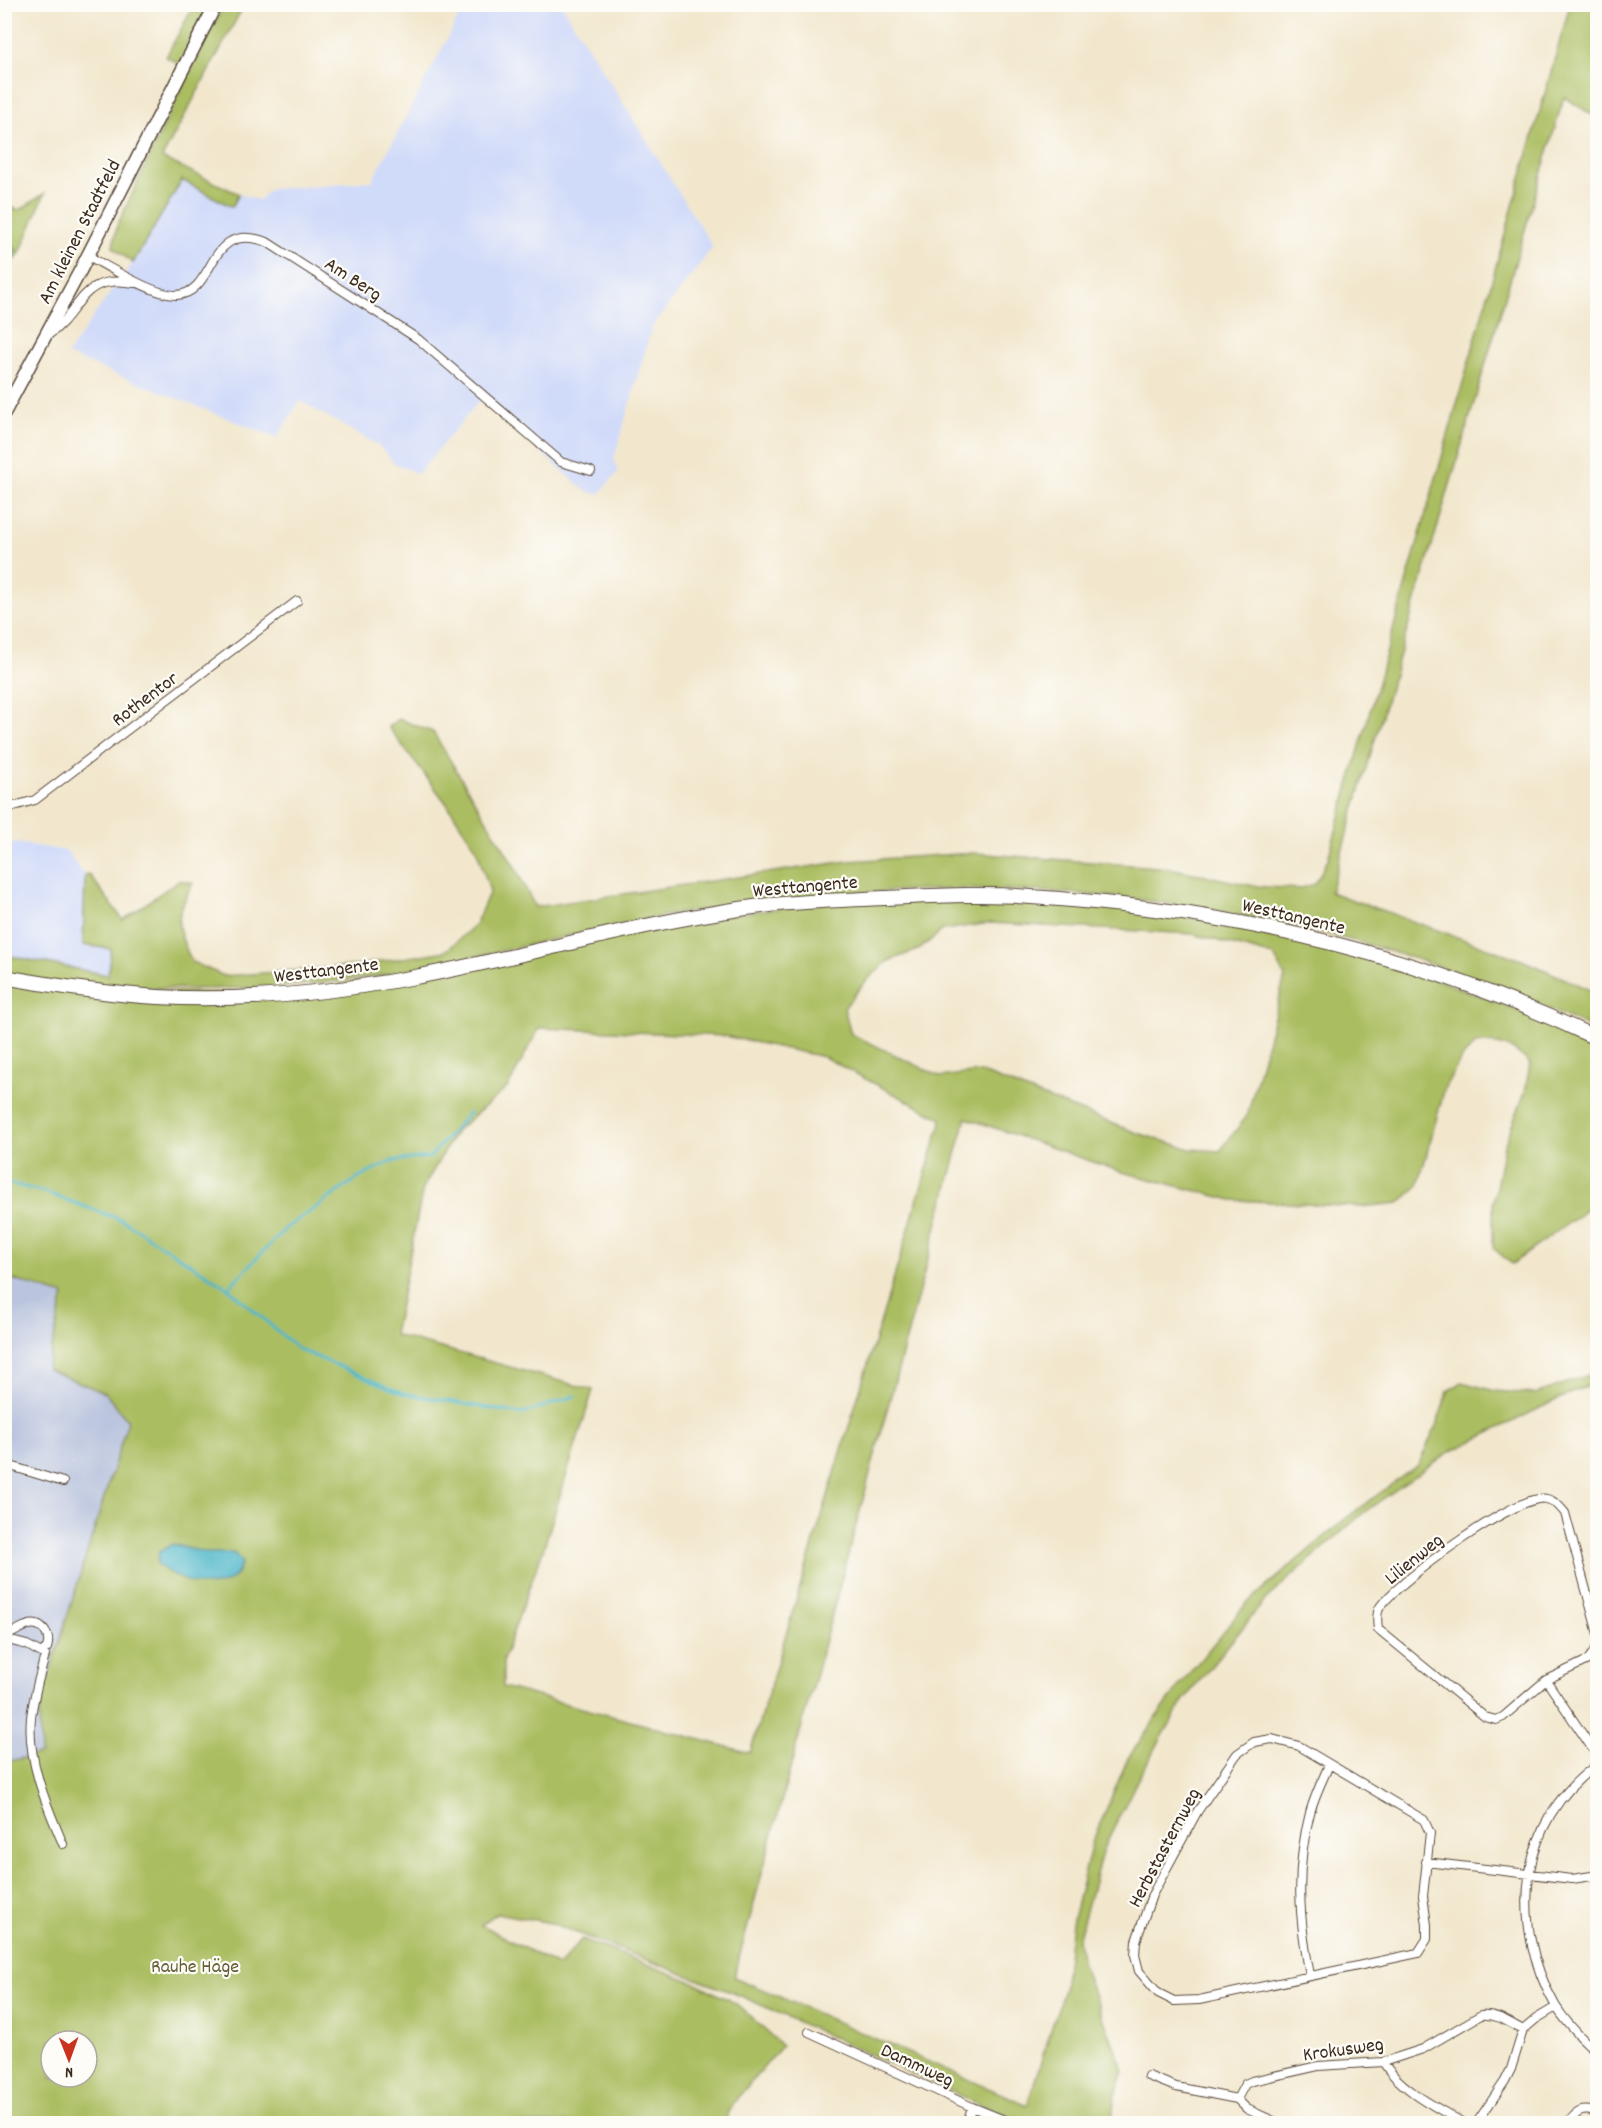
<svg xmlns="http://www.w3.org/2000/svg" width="1602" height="2128" font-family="Dekko,sans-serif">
<rect width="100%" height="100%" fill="#fdfcf7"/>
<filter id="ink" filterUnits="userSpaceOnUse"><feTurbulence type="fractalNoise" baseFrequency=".0167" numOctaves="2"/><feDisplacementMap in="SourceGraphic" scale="12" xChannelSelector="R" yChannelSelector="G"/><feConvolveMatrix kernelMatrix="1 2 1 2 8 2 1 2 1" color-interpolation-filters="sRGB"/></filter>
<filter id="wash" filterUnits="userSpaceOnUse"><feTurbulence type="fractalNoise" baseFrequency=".008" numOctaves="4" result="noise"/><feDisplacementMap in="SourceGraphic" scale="24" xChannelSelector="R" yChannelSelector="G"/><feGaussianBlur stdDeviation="1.35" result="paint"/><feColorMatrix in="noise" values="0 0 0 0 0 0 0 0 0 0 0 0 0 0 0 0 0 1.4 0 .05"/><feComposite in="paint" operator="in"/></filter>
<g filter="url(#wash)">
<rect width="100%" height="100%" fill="#f2e7cd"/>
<path fill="#d0daf9" d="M465,5H562L713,247L652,327L614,458L618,472L599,494L587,492L480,400L418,474L394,463L379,446L300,401L277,438L67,355L114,287L133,263L182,180L232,207L239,194L259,200L270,189L372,181Z
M4,841L67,851L85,876L83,945L111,948L108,975L5,955Z"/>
<path fill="#bac4de" d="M4,1277L64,1295L47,1369L105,1393L128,1421L45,1688L39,1716L41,1754L5,1762Z"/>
<path fill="#aabd61" stroke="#727440" stroke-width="1.5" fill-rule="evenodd" d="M225,4L244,5L162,158L239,194L232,207L182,180L133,263L113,247L117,226L178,95Z
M194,5H212L180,64L166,57Z
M1570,5H1597V118L1564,97L1330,892L1522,960L1597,993V1031C1554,1011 1509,991 1464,975C1209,885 945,869 680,913C584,929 491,956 396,973C300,989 203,992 106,986L105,990L287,995L671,922L856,899L1112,904L1342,945L1597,1039V1199L1581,1214L1512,1264L1493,1248V1203L1504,1146L1525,1092L1530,1064C1513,1046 1501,1042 1476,1043L1461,1059L1445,1087L1418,1186L1399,1203L1361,1207L1232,1200L1122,1172L966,1118L734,1977L1027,2105L1064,1989L1072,1923L1092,1843L1128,1758L1179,1686L1246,1604L1345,1519L1419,1464L1438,1421L1448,1391L1462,1382L1495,1391L1535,1394L1597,1372V1384L1575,1391L1448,1453L1363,1513L1266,1599L1183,1701L1139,1777L1103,1849L1078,1940L1082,1964L1124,2071L1115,2097L1111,2123H1028L979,2104L741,1996L551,1923L497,1913L481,1925L558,1966L582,1939L698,1984L737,2004L782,2046L734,2102L724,2123H5V1762L41,1754L39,1716L45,1688L128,1421L105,1393L47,1369L64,1295L5,1277L4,955L108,975L111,949L83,945L85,876L89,874L123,920L179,880L193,883C174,920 175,925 192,962L224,976L354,966L446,951L475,925L490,891L476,848L447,804L388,727L399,719L433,732L515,867L535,907L848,861L974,853L1170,868L1254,886L1299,889L1315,884L1328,859ZM990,923L1193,934L1274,956L1285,977L1247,1116L1220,1151L1190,1149L1137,1133L980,1072L941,1077L851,1034L844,1008L865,982L888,961L920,949L943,930ZM539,1028L725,1036L824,1057L942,1119L750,1753L503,1687V1660L543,1550L593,1390L394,1335L423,1188L456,1131L508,1087ZM51,2041H87V2077H51Z
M45,193L20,253L5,240V206L20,210Z"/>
<path fill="#87a457" stroke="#61673a" stroke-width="1.5" d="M5,240L20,253L5,270Z"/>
<path fill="#4cb6c9" stroke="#447074" stroke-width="1.5" d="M172,1544L207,1553H234L242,1562C230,1602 180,1583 157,1564L159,1552Z"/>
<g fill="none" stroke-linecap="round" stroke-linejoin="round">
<path stroke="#4cb6c9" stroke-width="3" d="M4,1182L44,1192L122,1220L228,1288L298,1349L402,1393L521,1414L575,1396
M228,1288L286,1228L357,1179L392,1161L430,1157L469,1113"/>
</g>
</g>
<g filter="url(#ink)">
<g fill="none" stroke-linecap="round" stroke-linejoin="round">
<defs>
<path id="minor" d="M88,256C109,267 155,296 177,295C217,293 206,219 267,242L418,339L561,462L591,471
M47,336C84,311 78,273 135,283
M4,809L35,800L297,601
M4,1464L63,1482
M1598,1634L1565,1513C1560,1507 1555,1501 1547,1499C1518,1492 1397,1582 1380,1607C1376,1613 1377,1622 1378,1629L1485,1717L1496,1720L1503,1717L1546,1680L1588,1660L1598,1646
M4,1636C17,1633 32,1616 44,1630C49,1636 49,1642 47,1648L42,1652
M4,1639L27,1645L45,1655C40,1676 33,1697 31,1718C27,1761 47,1806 63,1844
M1546,1680L1598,1757
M1272,1739L1299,1746L1424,1820L1430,1833L1423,1896L1427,1925V1939L1418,1953L1199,2000L1174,2001L1158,1993L1139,1971L1135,1955L1136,1941L1152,1895L1197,1812L1237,1754L1254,1742Z
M1598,1764C1518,1820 1509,1924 1555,2005C1566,2023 1582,2039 1598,2053
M1426,1862L1572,1879L1598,1875
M1310,1975C1299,1919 1295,1870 1310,1813C1314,1797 1322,1781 1329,1765
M809,2032L972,2107L1014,2124
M1383,2062C1400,2090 1438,2108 1465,2124
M1148,2076L1176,2087L1237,2099L1247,2109L1280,2124
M1237,2099L1245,2084L1252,2081L1318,2066L1383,2062L1423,2049L1481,2015C1496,2013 1510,2023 1523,2030
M967,2124L972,2107
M1476,2124L1505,2081L1511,2069L1523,2030L1536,2019L1556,2007
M1567,2124C1576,2112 1583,2106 1598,2114"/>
<path id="primary" d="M4,413L80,271L216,4"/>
<path id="trunk" d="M4,977C55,986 107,994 158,997C242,1002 328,993 410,978C529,956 650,919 770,905C808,901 846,900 884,898C933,896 982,893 1031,897C1227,909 1420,954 1598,1039"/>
</defs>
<use href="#minor" stroke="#564638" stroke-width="10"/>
<use href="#primary" stroke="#564638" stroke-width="15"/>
<use href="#trunk" stroke="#564638" stroke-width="16"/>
<use href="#minor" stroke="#fff" stroke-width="8"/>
<use href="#primary" stroke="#fff" stroke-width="12"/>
<use href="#trunk" stroke="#fff" stroke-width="14"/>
</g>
</g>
<g text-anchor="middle" stroke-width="4.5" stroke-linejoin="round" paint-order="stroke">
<g font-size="20" fill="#3b2a1e" stroke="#fdfcf7">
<text transform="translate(78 231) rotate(-63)" y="7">Am kleinen Stadtfeld</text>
<text transform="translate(354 278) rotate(33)" y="7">Am Berg</text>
<text transform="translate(144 698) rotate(-37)" y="7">Rothentor</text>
<text transform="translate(805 885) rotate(-5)" y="7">Westtangente</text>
<text transform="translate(1294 915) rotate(13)" y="7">Westtangente</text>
<text transform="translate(326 969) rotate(-7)" y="7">Westtangente</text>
<text transform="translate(1413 1558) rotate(-39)" y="7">Lilienweg</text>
<text transform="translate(1163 1847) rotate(-62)" y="7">Herbstasternweg</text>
<text transform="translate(1343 2048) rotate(-8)" y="7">Krokusweg</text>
<text transform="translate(918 2064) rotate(25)" y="7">Dammweg</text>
</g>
<g font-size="20" fill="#625d35" stroke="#fdfcf7">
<text x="195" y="1972">Rauhe Häge</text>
</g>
</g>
<rect width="1602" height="2128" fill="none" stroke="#fdfcf7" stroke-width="24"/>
<g transform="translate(69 2059) rotate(179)"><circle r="28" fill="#fdfcf7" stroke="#afa8a0" stroke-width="1.5"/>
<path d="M0-4.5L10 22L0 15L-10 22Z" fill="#c8321e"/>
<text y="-9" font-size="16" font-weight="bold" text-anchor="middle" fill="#3b2a1e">N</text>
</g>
</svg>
